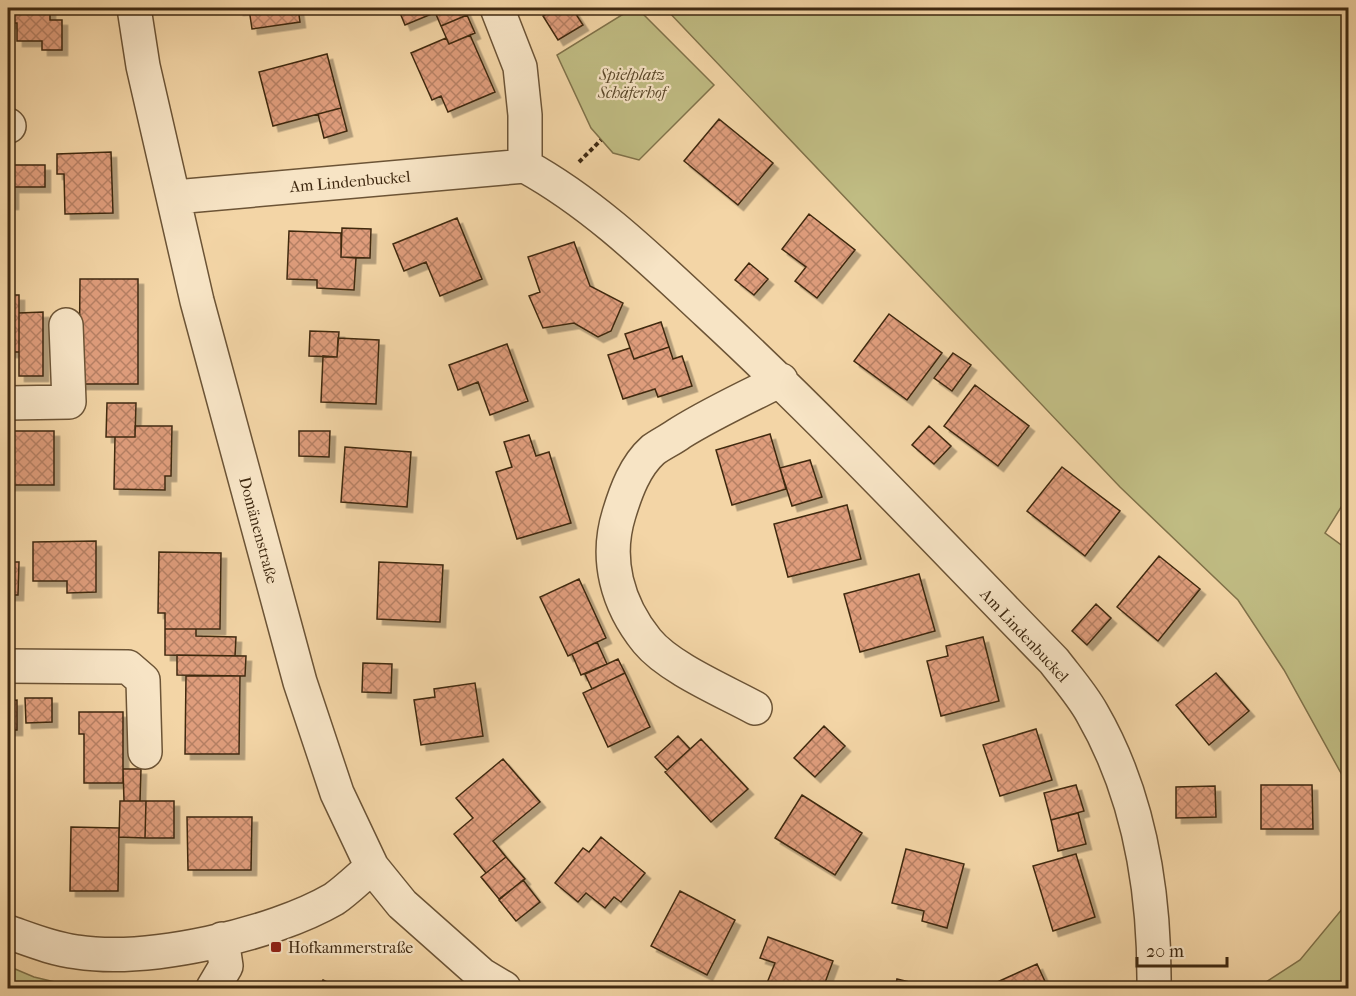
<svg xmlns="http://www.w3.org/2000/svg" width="1356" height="996" font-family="'IM FELL French Canon',serif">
<defs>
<pattern id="building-cross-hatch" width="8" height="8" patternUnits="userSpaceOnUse" patternTransform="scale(1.5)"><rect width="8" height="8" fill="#df9d7c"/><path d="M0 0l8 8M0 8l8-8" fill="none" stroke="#b68064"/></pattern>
<filter id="shadow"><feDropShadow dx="5.5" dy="5.5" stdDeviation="0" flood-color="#0004"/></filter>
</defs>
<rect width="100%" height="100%" fill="#f3d5a6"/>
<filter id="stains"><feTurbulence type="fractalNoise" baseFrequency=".00333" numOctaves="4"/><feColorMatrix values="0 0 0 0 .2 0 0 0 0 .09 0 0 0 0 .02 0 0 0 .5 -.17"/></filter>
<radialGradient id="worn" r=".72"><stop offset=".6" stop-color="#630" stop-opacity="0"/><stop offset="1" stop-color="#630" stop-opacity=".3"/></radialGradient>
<path fill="#c0bc83" stroke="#80724a" stroke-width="1.5" d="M633,8H637L714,85L639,160L613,153L591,128L557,55Z
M665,8H1348V496L1325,533L1348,550V988H1278L1266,982L1300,960L1343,908L1347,784L1284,670L1238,600L1120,487Z
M8,966L34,977L76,987H124L8,988Z"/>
<path fill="url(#building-cross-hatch)" stroke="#3f2911" stroke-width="1.5" filter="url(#shadow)" d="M8,8H50V20H62V50H42V41H17V23H8Z
M238,8H298L300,22L252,29L249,9L238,10Z
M398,8H446L405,25Z
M446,8H464L467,15L441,26L435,12Z
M557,8H572L583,25L558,40L543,16Z
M467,15L475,33L449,44L441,26Z
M470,35L495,92L448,112L441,96L432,100L411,53L446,38L449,44Z
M327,54L341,108L273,126L259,72Z
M341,108L347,131L324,138L318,114Z
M719,119L773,163L738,205L684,161Z
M111,152L113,213L65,214L64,174H57V154Z
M8,165H13V204H8Z
M13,165H45V187H13Z
M809,214L855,250L817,298L795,281L806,267L782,249Z
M457,218L482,279L440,296L426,262L404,271L393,244Z
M342,228L371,229L370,258L341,257Z
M289,231L341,233V257L356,258L354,290L317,288V280L287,279Z
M574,242L590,286L623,303L611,331L598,337L574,323L543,328L529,296L540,292L528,257Z
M749,263L768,279L754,295L735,280Z
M80,279H138V384H79Z
M8,295H19V352H8Z
M43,312V376H19V313Z
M889,314L942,353L907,400L854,361Z
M661,322L669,347L634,359L625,334Z
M310,331L339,332L337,357L309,356Z
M338,338L379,340L376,404L321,402L323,356L337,357Z
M507,344L528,401L490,415L478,382L458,390L449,365Z
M669,347L673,359L682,356L692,386L658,397L655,389L623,399L608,355L630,348L634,359Z
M953,353L971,365L952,391L934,378Z
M975,385L1029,426L998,466L944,426Z
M107,403H136L135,437H106Z
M135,426H172L171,476H165V490L114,489L115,437H135Z
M929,426L951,446L934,464L912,445Z
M8,431H54V485H8Z
M299,431H330L329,457L299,456Z
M770,434L786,489L732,505L716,450Z
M529,435L536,456L549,452L571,523L517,539L496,472L512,467L504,442Z
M345,447L411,452L407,507L341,502Z
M810,460L822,497L792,506L780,468Z
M1062,467L1120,511L1085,556L1027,511Z
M847,505L861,559L788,577L774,524Z
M96,541V592L67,593V581H33V542Z
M159,552L221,553L220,629H165V613H158Z
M1159,556L1200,589L1158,641L1117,607Z
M8,562H19L18,595H8Z
M379,562L443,565L440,622L377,619Z
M919,574L935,631L860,652L844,594Z
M579,579L606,638L568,656L540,597Z
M1096,604L1111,618L1087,645L1072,631Z
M165,629H196V636L236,637L235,656L165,655Z
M983,637L999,701L941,716L927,661L948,656L946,646Z
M597,642L607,664L581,675L572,654Z
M177,655L246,656L245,676L177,675Z
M618,659L625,673L592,689L585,674Z
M363,663L392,664L391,693L362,692Z
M625,673L650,727L608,747L583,693Z
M1216,673L1249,711L1209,745L1176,705Z
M186,676H240L239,754H185Z
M475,683L483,736L421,745L414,700L435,697L434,689Z
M25,698H52V722L26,723Z
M17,700V730H8V701Z
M79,712H123V783H84V734H79Z
M824,726L845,746L815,777L794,758Z
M1036,729L1052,780L1000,796L983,745Z
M678,736L690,749L667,770L655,757Z
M701,739L748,789L711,822L665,772Z
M503,759L540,802L493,841L506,857L486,873L454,834L473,818L456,798Z
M123,769H141L140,801H124Z
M1076,785L1084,811L1051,820L1044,793Z
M1261,785H1312L1313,829H1261Z
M1215,786L1216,817L1176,818V787Z
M802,795L862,833L835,875L775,838Z
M120,801H146L145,838L119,837Z
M146,801H174V838H145Z
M1078,813L1086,844L1058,851L1051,820Z
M187,817H252L251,870H188Z
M71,827L119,828L118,891H70Z
M601,837L645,873L621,902L614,897L605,908L586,893L578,902L555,883L583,848L589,852Z
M906,849L964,864L947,928L922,921L924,911L892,903Z
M1076,854L1095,917L1053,931L1033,866Z
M506,857L525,879L499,899L481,877Z
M523,880L540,902L516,921L499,900Z
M680,891L735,920L707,975L651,946Z
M768,937L833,961L823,988H765L775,963L760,958Z
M1037,964L1048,988H984Z
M897,979L934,988H895Z
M323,980L339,988H319Z"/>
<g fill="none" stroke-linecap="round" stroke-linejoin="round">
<defs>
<path id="minor" d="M134,8L143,66L197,301L300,682L337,793L372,867L402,904L482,975L504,988
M497,8L520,67L525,115V166C594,204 651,260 708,313C828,424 940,544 1054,661C1067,678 1082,695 1092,713C1140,796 1155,895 1154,988
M8,125L9,126
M175,197L525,166
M8,403L69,402L66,325
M8,666L128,667L143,680L145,752
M755,708C724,691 669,668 647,641C617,604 605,559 619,514C626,491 635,466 653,450C661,444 672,439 680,433C712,413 747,397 781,380
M8,932C31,940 53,949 77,952C148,963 272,935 334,899C347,890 360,877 372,867
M213,988L226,966L222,939"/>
</defs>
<use href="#minor" stroke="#6c5436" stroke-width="36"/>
<path stroke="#3f2911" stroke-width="4" stroke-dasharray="4.5 3" stroke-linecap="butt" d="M579,162L601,140"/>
<use href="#minor" stroke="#f7e4c5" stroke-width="33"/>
</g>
<rect fill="#8f2418" stroke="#f7e4c5" stroke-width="2" x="270" y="941" width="12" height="12" rx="3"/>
<g text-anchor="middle" stroke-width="4.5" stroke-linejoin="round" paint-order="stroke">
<g font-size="16" font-style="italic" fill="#594628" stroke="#f7e4c5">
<text x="632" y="80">Spielplatz<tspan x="632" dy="18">Schäferhof</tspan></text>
</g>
<g font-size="16" fill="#3f2911" stroke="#f7e4c5">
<text transform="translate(350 181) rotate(-5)" y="6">Am Lindenbuckel</text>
<text transform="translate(259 530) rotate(75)" y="6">Domänenstraße</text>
<text transform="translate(1025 635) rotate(47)" y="6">Am Lindenbuckel</text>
</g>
<g font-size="16" fill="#3f2911" stroke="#f7e4c5" text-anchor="start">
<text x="288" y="953">Hofkammerstraße</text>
</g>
</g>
<rect width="1356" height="996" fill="none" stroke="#f3d5a6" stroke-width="30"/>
<rect x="9" y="9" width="1338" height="978" fill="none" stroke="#3f2911" stroke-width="3"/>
<rect x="15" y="15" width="1326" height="966" fill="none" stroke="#3f2911" stroke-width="1.5"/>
<path d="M1137 957v9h90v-9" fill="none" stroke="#3f2911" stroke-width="3"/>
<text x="1146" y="957" font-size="18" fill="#3f2911" stroke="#f7e4c5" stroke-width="4.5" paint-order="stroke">20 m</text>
<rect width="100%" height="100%" filter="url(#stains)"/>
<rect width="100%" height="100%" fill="url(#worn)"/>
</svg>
